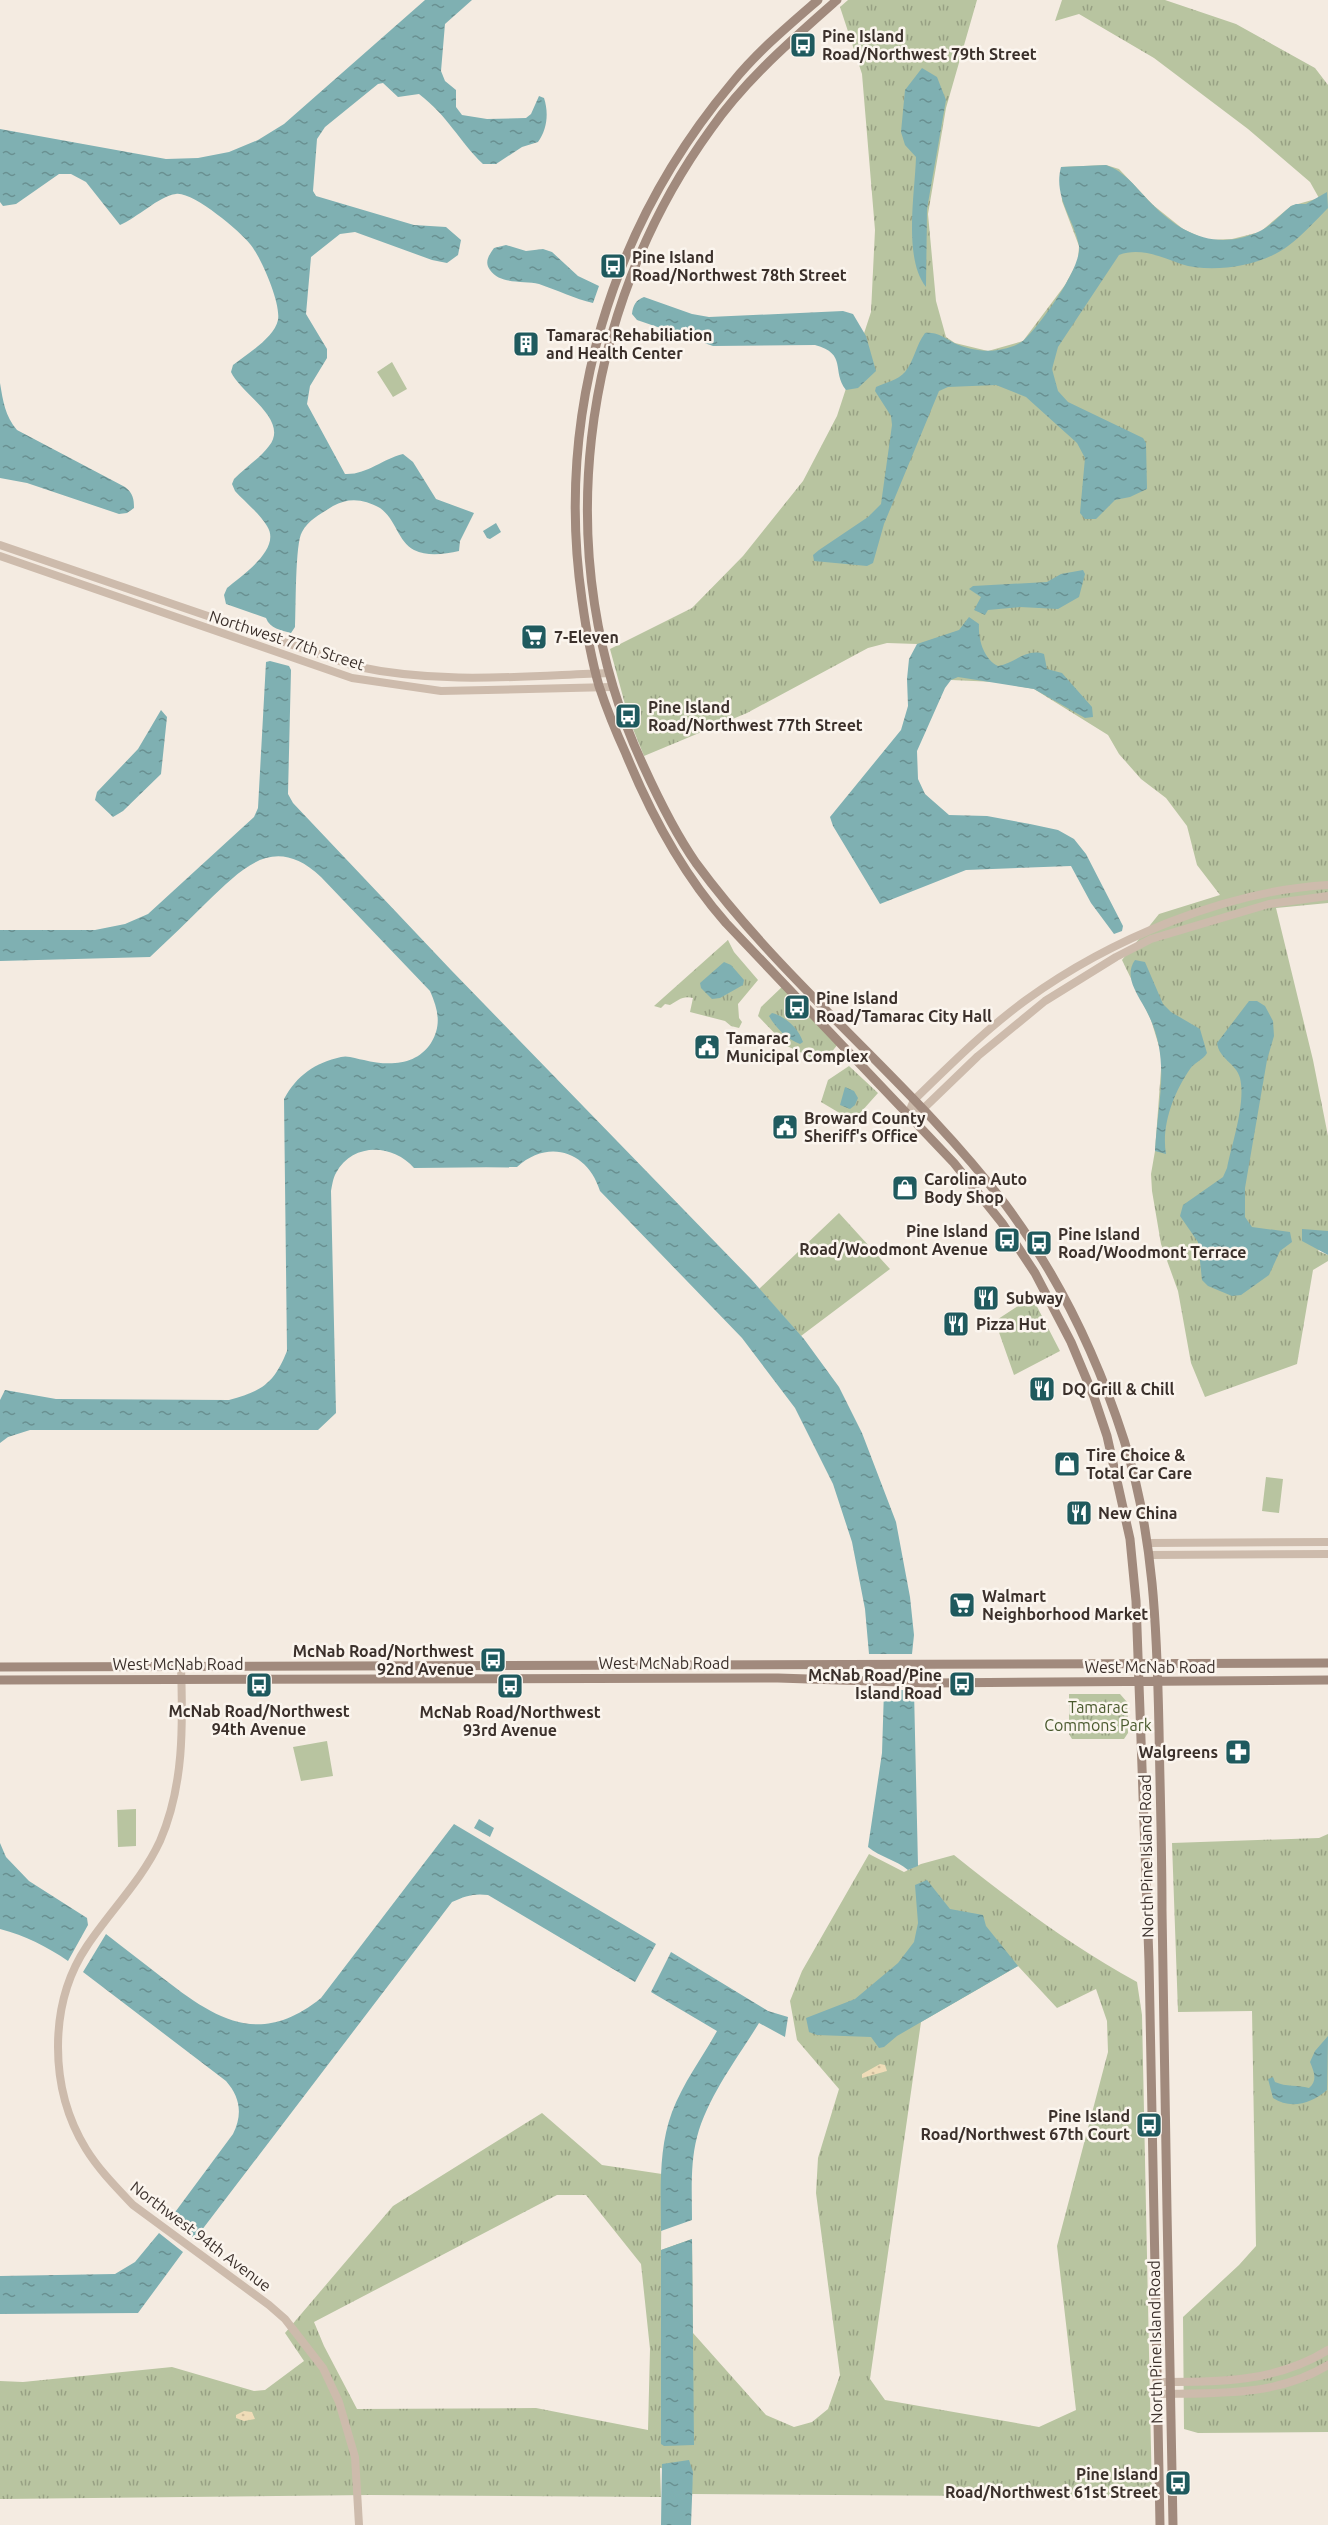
<svg xmlns="http://www.w3.org/2000/svg" width="1328" height="2525" font-family="Ubuntu,sans-serif">
<defs>
<pattern id="grass-tufts" width="24" height="20" patternUnits="userSpaceOnUse" patternTransform="scale(1.5)"><rect width="24" height="20" fill="#b8c4a0"/><path d="M3 7l-1-3M5 7V3M7 7l1-3M15 17l-1-3M17 17v-4M19 17l1-3" fill="none" stroke="#97a083"/></pattern>
<pattern id="sand-dots" width="8" height="8" patternUnits="userSpaceOnUse" patternTransform="scale(1.5)"><rect width="8" height="8" fill="#efdcb8"/><path d="M2 2h.1M6 6h.1" fill="none" stroke="#cebd9e" stroke-width="1.8" stroke-linecap="round"/></pattern>
<pattern id="water-ripples" width="26" height="14" patternUnits="userSpaceOnUse" patternTransform="scale(1.5)"><rect width="26" height="14" fill="#7fb0b2"/><path d="M2 4q2-2 4 0t4 0M15 11q2-2 4 0t4 0" fill="none" stroke="#699091"/></pattern>
</defs>
<rect width="100%" height="100%" fill="#f4ebe1"/>
<path fill="url(#grass-tufts)" fill-rule="evenodd" d="M848,0H977L946,108L928,214L936,301L946,337L955,343L988,351L1023,341L1065,285L1078,261L1079,246L1062,201L1061,167L1106,165L1119,169L1153,205L1183,229L1207,240L1232,239L1260,232L1291,206L1319,198L1310,182L1248,129L1154,58L1079,14L1055,21L1062,0H1165L1236,24L1315,68L1328,85V903L1276,908L1313,1060L1328,1136V1240L1318,1251L1328,1255V1261L1313,1270L1297,1364L1205,1397L1191,1363L1178,1291L1161,1244L1152,1191L1151,1174L1155,1151L1162,1056L1151,1020L1122,960L1159,914L1220,895L1197,865L1187,826L1166,798L1141,779L1119,754L1108,735L1034,689L996,682L951,680L917,644L887,643L868,648L747,713L644,756L629,719L610,649L692,608L743,556L803,481L837,416L871,312L875,230L862,74L840,7Z
M728,940L734,952L758,980L738,1004L739,1018L742,1022L739,1028L731,1026L725,1021L690,1012L693,998C683,995 677,1001 670,1005L665,1004L661,1008L654,1006Z
M783,986L838,1044L823,1063L787,1046L758,1016L761,1007Z
M849,1066L878,1093L853,1121L821,1102L828,1080Z
M839,1213L890,1269L801,1336L759,1289Z
M1032,1297L1060,1351L1014,1375L995,1321Z
M1069,1694H1120L1127,1702L1128,1733L1124,1739H1072L1069,1734Z
M1328,1834V2432L1198,2433L1184,2429L1183,2317L1239,2265L1256,2246L1252,2011L1178,2012L1172,1843L1319,1838Z
M869,1854L904,1872L921,1864L954,1855C1013,1902 1071,1946 1137,1982L1142,2015L1152,2497L691,2494L693,2472L660,2468L661,2497L370,2495L0,2499V2381L23,2382L172,2367L254,2391L265,2390L304,2361L285,2333L393,2206L542,2113L602,2165L662,2174L661,2250L692,2239L693,2333L766,2415L794,2427L812,2422L828,2409L840,2375L816,2193L818,2158L839,2089L797,2040L790,2001L802,1971ZM1018,1966L1057,2008L1096,1989L1107,2021L1108,2052L1057,2246L1076,2410L1039,2427L885,2400L870,2379L921,2022ZM557,2195H586L641,2264L650,2349L648,2430L536,2408L357,2409L324,2346L314,2322Z"/>
<path fill="url(#sand-dots)" d="M880,2064L885,2065L887,2071L862,2078V2074Z
M244,2411L252,2412L255,2419L244,2421L236,2418V2415Z"/>
<path fill="#b8c4a0" d="M392,362L407,389L393,397L377,372Z
M1266,1477L1283,1479L1279,1513L1262,1511Z
M327,1741L333,1776L301,1781L293,1747Z
M136,1809V1846L118,1847L117,1810Z"/>
<path fill="url(#water-ripples)" d="M425,0H472L445,24L441,71L445,81L456,90V107L462,115L487,119L526,118L531,114L539,96L544,98C549,113 547,130 538,142L522,147L496,164H483C459,141 448,116 419,94L398,97L383,83L378,84L325,127L317,139L313,191L316,196L414,225L446,227L461,240L458,255L447,263L432,260L355,232L340,234L311,257L306,314L327,349V358L310,386L307,404L345,474C367,475 382,459 403,454L413,462L436,499L474,513L460,541L459,551C445,554 428,557 414,550C398,542 396,519 380,508C364,499 349,497 333,506C321,514 309,519 302,532C295,543 296,610 295,627L291,633C281,630 270,629 266,618L226,604L224,595L227,588C242,575 282,549 267,526C259,513 245,502 235,491L232,484L234,479C245,468 260,458 269,446C290,420 241,394 231,372L233,365C247,354 274,338 278,320C281,303 261,257 250,244C240,231 192,191 176,194C159,196 137,218 120,225L86,182L71,174H59L16,204L3,206L0,202V129L166,159L198,158L229,152L258,140L284,124Z
M922,68L937,77L946,100L927,209L926,287C903,258 915,193 916,157L905,145L901,132L905,90Z
M1106,165C1126,172 1136,188 1151,203C1181,234 1216,251 1258,232C1270,227 1281,214 1291,206L1296,204H1306L1327,192L1328,208C1315,221 1303,235 1288,246C1262,266 1212,274 1181,264C1161,257 1140,247 1119,255L1058,347L1052,369L1058,391L1068,402L1143,438L1146,443L1147,489L1130,497L1115,500L1096,519H1085L1080,513L1085,458L1077,443L1026,397L996,385L948,387L939,391L884,524L873,563L867,566L814,561L813,555L819,550L868,517L881,504L892,425L891,416L875,391L876,387C885,383 898,380 905,372C914,361 916,345 925,333C937,332 943,337 954,343C969,350 988,353 1003,349C1010,348 1020,344 1024,340C1040,325 1082,268 1079,246C1074,219 1053,197 1061,167Z
M506,245L526,251L543,249L552,252L578,276L599,286L593,303C575,299 557,290 539,284C524,280 500,285 490,270C484,262 489,255 494,248Z
M644,297L692,314L709,317L843,311L853,314L866,336L876,371L858,388L846,390C831,371 848,354 815,345L713,346L637,320L632,314C633,305 636,300 644,297Z
M0,383C3,401 5,416 17,430L125,487C133,493 134,499 134,508L127,513L119,514L27,483L0,478Z
M496,523L501,532L490,539L487,538L483,531Z
M1083,570L1085,574L1079,597L1058,609L1020,607L988,610L985,615L974,610L981,597L969,589L973,586L1047,582L1061,574Z
M969,617L979,624C978,640 984,659 998,666C1015,663 1026,648 1044,654L1047,669L1062,673L1092,707L1093,717L1085,718L1034,689L958,677L951,680L945,688L917,751L918,779L925,794L949,815L987,816L1030,824L1058,830L1074,839L1086,854L1123,926L1122,931L1114,934L1091,903L1071,866L966,870L880,904L833,826L830,817L901,730L908,706L907,679L909,659L917,644L959,630Z
M270,661L289,666L291,670L288,794L293,803L451,970L751,1279L804,1339L839,1387L862,1433L896,1522L910,1597L914,1635L912,1654H869L865,1609L852,1542L833,1484L795,1408L742,1338L600,1191C588,1152 549,1138 517,1167L414,1168C393,1144 353,1142 336,1173C333,1178 332,1186 331,1191L336,1413L318,1430H30L8,1437L0,1443V1400L5,1390L56,1399L229,1400C263,1391 274,1383 287,1351L284,1099C297,1075 315,1063 341,1057C348,1055 357,1059 364,1060C388,1066 416,1066 431,1043C442,1025 438,1009 430,991L321,877C274,833 243,868 207,902C188,921 169,939 150,957L0,961V930H95L125,924L148,914L254,817L258,808L266,662Z
M161,710L167,717L161,774L123,811L113,817L95,800L97,792L138,749Z
M1135,960L1145,962L1163,1004L1171,1012L1200,1029L1207,1053C1203,1060 1195,1062 1190,1069C1174,1092 1161,1125 1166,1154L1155,1151C1158,1096 1173,1054 1142,1003C1134,989 1125,974 1135,960Z
M724,962L731,965L744,980L743,985L720,998L712,999L701,988L700,983Z
M1249,1001H1257L1265,1006L1273,1021L1274,1036L1267,1060L1245,1188V1217L1252,1227L1290,1232L1292,1242L1280,1251L1269,1275L1241,1295L1232,1296L1208,1286L1202,1280L1198,1242L1180,1216L1183,1205L1223,1177L1227,1168C1232,1143 1246,1103 1240,1078C1236,1063 1219,1059 1217,1043Z
M772,1013C785,1016 799,1029 803,1042L800,1044C788,1040 775,1027 769,1016Z
M845,1087L854,1091L858,1098L855,1105L850,1109L840,1105Z
M1302,1229L1328,1231V1255L1302,1241Z
M884,1690H914L918,1866L908,1870C896,1860 880,1857 868,1847L882,1753Z
M479,1819L494,1828L490,1837L474,1828Z
M454,1824L656,1944L635,1982L488,1895C474,1893 465,1896 452,1902L195,2239L170,2219L233,2134C243,2114 240,2097 226,2081L83,1972L106,1934C125,1949 145,1964 164,1979C217,2020 260,2047 321,1998Z
M0,1843L6,1857L29,1881L87,1918L88,1925L68,1961C46,1946 26,1936 0,1929Z
M927,1880L950,1909L983,1915L986,1926L1018,1966L897,2036L884,2047L879,2048L871,2037L817,2035L809,2032L806,2018L855,1999L898,1963L914,1942L918,1923L915,1885Z
M671,1952L768,2011L788,2017L785,2037L759,2023C737,2059 708,2096 697,2137C690,2164 692,2193 692,2220L661,2231C661,2192 658,2150 672,2112C683,2083 702,2058 717,2031L651,1992Z
M1328,2036L1327,2090C1312,2103 1291,2110 1273,2098L1268,2079L1273,2077L1275,2082C1286,2087 1298,2085 1309,2088C1318,2080 1314,2072 1310,2062L1315,2051Z
M159,2233L183,2252L138,2313L0,2314V2276L115,2274L135,2262Z
M692,2239L694,2445L664,2446L661,2444V2250Z
M689,2460L693,2472L691,2525H661L662,2464Z"/>
<g fill="none" stroke-linecap="round" stroke-linejoin="round">
<path stroke="#cdbbac" stroke-width="8" d="M0,545L354,666C441,685 522,676 609,673
M0,556L352,678L441,691L612,687
M908,1114L914,1100C950,1065 985,1030 1026,1000C1109,940 1224,891 1328,885
M908,1114L923,1109L978,1056L1045,1001L1116,957L1151,939L1269,904L1328,896
M1148,1543L1328,1542
M1150,1555L1328,1554
M181,1666C183,1726 184,1786 160,1841C142,1880 111,1910 87,1946C48,2004 49,2089 86,2149C99,2170 116,2187 133,2205L269,2305L285,2319L323,2368L339,2402L355,2457L359,2525
M1156,2382C1217,2382 1275,2383 1328,2350
M1157,2394C1216,2393 1276,2397 1328,2365"/>
<path stroke="#a18a7d" stroke-width="9" d="M818,0C788,26 757,52 732,83C611,227 555,413 582,600C586,629 591,658 599,686C607,710 616,732 626,754C651,815 682,873 726,923L954,1163L1002,1223L1035,1273L1071,1342L1094,1397L1107,1436L1130,1539L1136,1601L1149,1961L1160,2525
M837,0C792,40 746,79 711,129C579,311 547,559 643,765C658,798 675,833 696,863C787,987 912,1082 1005,1204C1058,1275 1097,1356 1124,1440C1154,1534 1157,1631 1159,1729C1160,1790 1162,1850 1162,1911C1165,2116 1169,2320 1173,2525
M0,1667L1328,1663
M0,1680L778,1678L930,1683L1328,1680"/>
</g>
<defs>
<symbol id="bus-square" viewBox="-11 -11 22 22"><rect x="-9" y="-9" width="18" height="18" rx="4" fill="#1f5a5e" stroke="#fbf5ee"/><path d="M-5-6H5V4H4V6H2V4H-2V6H-4V4H-5ZM-3.5-4V0h7V-4ZM-3.5 1.2v1.5H-2V1.2ZM2 1.2v1.5H3.5V1.2Z" fill="#fff"/></symbol>
<symbol id="building-square" viewBox="-11 -11 22 22"><rect x="-9" y="-9" width="18" height="18" rx="4" fill="#1f5a5e" stroke="#fbf5ee"/><path d="M-4-6H4V6H1V3H-1V6H-4ZM-2.5-4.3h1.7v1.8h-1.7ZM.8-4.3h1.7v1.8H.8ZM-2.5-1h1.7V.8h-1.7ZM.8-1h1.7V.8H.8Z" fill="#fff"/></symbol>
<symbol id="supermarket-square" viewBox="-11 -11 22 22"><rect x="-9" y="-9" width="18" height="18" rx="4" fill="#1f5a5e" stroke="#fbf5ee"/><path d="M-6-5.5h2.5l.6 2H6L4.5 2H-2.5L-4.4-4H-6ZM-1.5 3.2a1.3 1.3 0 1 0 .1 0ZM3 3.2a1.3 1.3 0 1 0 .1 0Z" fill="#fff"/></symbol>
<symbol id="civic-square" viewBox="-11 -11 22 22"><rect x="-9" y="-9" width="18" height="18" rx="4" fill="#1f5a5e" stroke="#fbf5ee"/><path d="M-.6-6.5H3V-4.5H.6V-3L4-1V1h2V6H-6V1h2V-1L-.6-3ZM-1.2 2.5V6h2.4V2.5Z" fill="#fff"/></symbol>
<symbol id="shop-square" viewBox="-11 -11 22 22"><rect x="-9" y="-9" width="18" height="18" rx="4" fill="#1f5a5e" stroke="#fbf5ee"/><path d="M-5-2.5h2.3a2.7 3.5 0 0 1 5.4 0H5L5.5 6h-11ZM-1.5-2.5h3a1.5 2.3 0 0 0-3 0Z" fill="#fff"/></symbol>
<symbol id="restaurant-square" viewBox="-11 -11 22 22"><rect x="-9" y="-9" width="18" height="18" rx="4" fill="#1f5a5e" stroke="#fbf5ee"/><path d="M-5-6h1v4h1v-4h1v4h1v-4h1v5L-1.5 .5V6h-2V.5L-5-1ZM5-6V6H3V1.5H1.5Q1.5-4 5-6Z" fill="#fff"/></symbol>
<symbol id="pharmacy-square" viewBox="-11 -11 22 22"><rect x="-9" y="-9" width="18" height="18" rx="4" fill="#1f5a5e" stroke="#fbf5ee"/><path d="M-2-6h4v4h4v4h-4v4h-4v-4h-4v-4h4Z" fill="#fff"/></symbol>
</defs>
<g fill-rule="evenodd">
<use href="#bus-square" x="788" y="30" width="30" height="30"/>
<use href="#bus-square" x="598" y="251" width="30" height="30"/>
<use href="#building-square" x="511" y="329" width="30" height="30"/>
<use href="#supermarket-square" x="519" y="622" width="30" height="30"/>
<use href="#bus-square" x="613" y="701" width="30" height="30"/>
<use href="#bus-square" x="782" y="992" width="30" height="30"/>
<use href="#civic-square" x="692" y="1032" width="30" height="30"/>
<use href="#civic-square" x="770" y="1112" width="30" height="30"/>
<use href="#shop-square" x="890" y="1173" width="30" height="30"/>
<use href="#bus-square" x="992" y="1225" width="30" height="30"/>
<use href="#bus-square" x="1024" y="1228" width="30" height="30"/>
<use href="#restaurant-square" x="971" y="1283" width="30" height="30"/>
<use href="#restaurant-square" x="941" y="1309" width="30" height="30"/>
<use href="#restaurant-square" x="1027" y="1374" width="30" height="30"/>
<use href="#shop-square" x="1052" y="1449" width="30" height="30"/>
<use href="#restaurant-square" x="1064" y="1498" width="30" height="30"/>
<use href="#supermarket-square" x="947" y="1590" width="30" height="30"/>
<use href="#bus-square" x="478" y="1645" width="30" height="30"/>
<use href="#bus-square" x="947" y="1669" width="30" height="30"/>
<use href="#bus-square" x="244" y="1670" width="30" height="30"/>
<use href="#bus-square" x="495" y="1671" width="30" height="30"/>
<use href="#pharmacy-square" x="1223" y="1737" width="30" height="30"/>
<use href="#bus-square" x="1134" y="2110" width="30" height="30"/>
<use href="#bus-square" x="1163" y="2468" width="30" height="30"/>
</g>
<g text-anchor="middle" stroke-width="5" stroke-linejoin="round" paint-order="stroke">
<g font-size="16" font-weight="bold" fill="#3b302b" stroke="#fbf5ee" text-anchor="start">
<text x="822" y="42">Pine Island<tspan x="822" dy="18">Road/Northwest 79th Street</tspan></text>
<text x="632" y="263">Pine Island<tspan x="632" dy="18">Road/Northwest 78th Street</tspan></text>
<text x="546" y="341">Tamarac Rehabiliation<tspan x="546" dy="18">and Health Center</tspan></text>
<text x="554" y="643">7-Eleven</text>
<text x="648" y="713">Pine Island<tspan x="648" dy="18">Road/Northwest 77th Street</tspan></text>
<text x="816" y="1004">Pine Island<tspan x="816" dy="18">Road/Tamarac City Hall</tspan></text>
<text x="726" y="1044">Tamarac<tspan x="726" dy="18">Municipal Complex</tspan></text>
<text x="804" y="1124">Broward County<tspan x="804" dy="18">Sheriff's Office</tspan></text>
<text x="924" y="1185">Carolina Auto<tspan x="924" dy="18">Body Shop</tspan></text>
<text x="988" y="1237" text-anchor="end">Pine Island<tspan x="988" dy="18">Road/Woodmont Avenue</tspan></text>
<text x="1058" y="1240">Pine Island<tspan x="1058" dy="18">Road/Woodmont Terrace</tspan></text>
<text x="1006" y="1304">Subway</text>
<text x="976" y="1330">Pizza Hut</text>
<text x="1062" y="1395">DQ Grill &amp; Chill</text>
<text x="1086" y="1461">Tire Choice &amp;<tspan x="1086" dy="18">Total Car Care</tspan></text>
<text x="1098" y="1519">New China</text>
<text x="982" y="1602">Walmart<tspan x="982" dy="18">Neighborhood Market</tspan></text>
<text x="474" y="1657" text-anchor="end">McNab Road/Northwest<tspan x="474" dy="18">92nd Avenue</tspan></text>
<text x="942" y="1681" text-anchor="end">McNab Road/Pine<tspan x="942" dy="18">Island Road</tspan></text>
<text x="259" y="1717" text-anchor="middle">McNab Road/Northwest<tspan x="259" dy="18">94th Avenue</tspan></text>
<text x="510" y="1718" text-anchor="middle">McNab Road/Northwest<tspan x="510" dy="18">93rd Avenue</tspan></text>
<text x="1218" y="1758" text-anchor="end">Walgreens</text>
<text x="1130" y="2122" text-anchor="end">Pine Island<tspan x="1130" dy="18">Road/Northwest 67th Court</tspan></text>
<text x="1158" y="2480" text-anchor="end">Pine Island<tspan x="1158" dy="18">Road/Northwest 61st Street</tspan></text>
</g>
<g font-size="16" fill="#3b302b" stroke="#fbf5ee">
<text transform="translate(287 640) rotate(18)" y="6">Northwest 77th Street</text>
<text x="664" y="1669">West McNab Road</text>
<text x="178" y="1670">West McNab Road</text>
<text x="1150" y="1673">West McNab Road</text>
<text transform="translate(1146 1856) rotate(-91)" y="6">North Pine Island Road</text>
<text transform="translate(201 2236) rotate(37)" y="6">Northwest 94th Avenue</text>
<text transform="translate(1155 2342) rotate(-91)" y="6">North Pine Island Road</text>
</g>
<g font-size="16" fill="#4a5a2e" stroke="#fbf5ee">
<text x="1098" y="1713">Tamarac<tspan x="1098" dy="18">Commons Park</tspan></text>
</g>
</g>
</svg>
